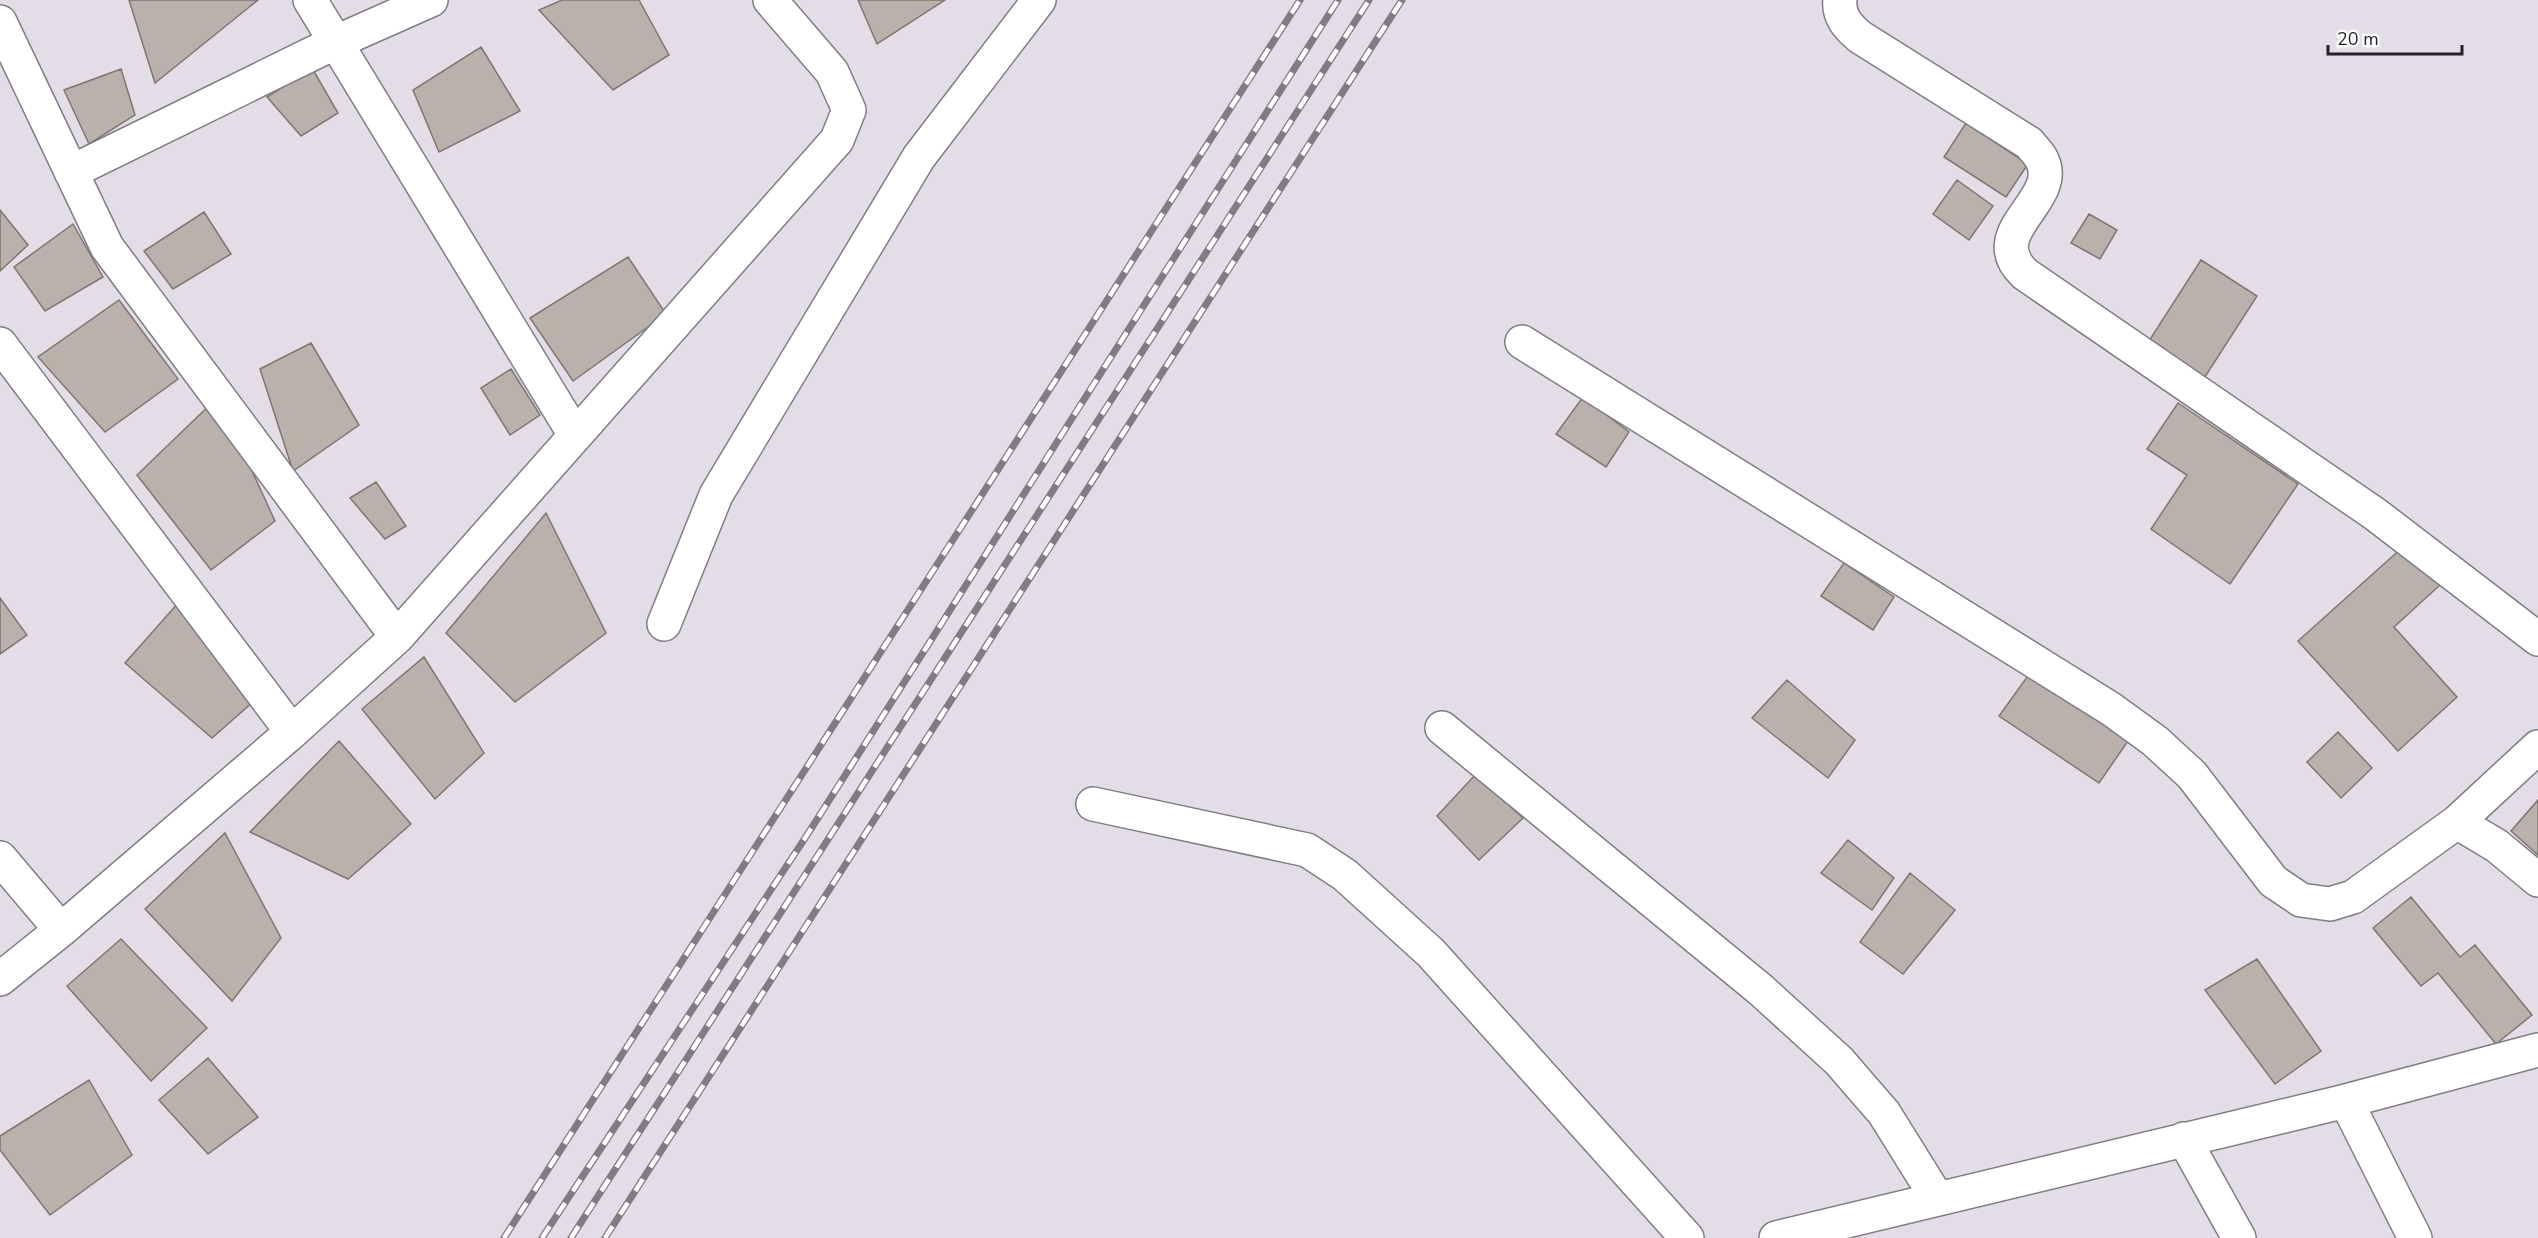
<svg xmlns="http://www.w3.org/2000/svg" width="2538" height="1238" font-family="'Nunito Sans',sans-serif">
<rect width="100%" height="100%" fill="#e3dde7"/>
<path fill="#bbb1ac" stroke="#7f7671" stroke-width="1.5" d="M129,0H258L155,83Z
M562,0H639L669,55L613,90L539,10Z
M858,0H945L877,44Z
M481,47L520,111L439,152L413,90Z
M312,68L338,113L301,136L267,97Z
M121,69L135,115L89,144L64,90Z
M1966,123L2028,164L2006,197L1944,157Z
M1957,180L1993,206L1969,240L1933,214Z
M0,210L28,245L0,271Z
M204,212L231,254L173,289L144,251Z
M2089,214L2117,230L2100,259L2071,243Z
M73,224L103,277L45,311L14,267Z
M628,257L666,314L573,381L530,318Z
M2201,260L2257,296L2203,380L2147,344Z
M119,300L178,379L105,432L38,357Z
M311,343L359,425L293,471L260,369Z
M511,369L540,415L510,435L481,388Z
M218,397L275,521L211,570L137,475Z
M1583,397L1629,432L1606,467L1556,434Z
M2178,403L2298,484L2230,584L2151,529L2187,475L2147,449Z
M376,482L406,526L385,539L350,498Z
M546,513L606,633L515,702L446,633Z
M2404,546L2440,585L2394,627L2457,697L2398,751L2298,641Z
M1844,563L1894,597L1873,630L1821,596Z
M0,598L27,635L0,654Z
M179,602L263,693L212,738L125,663Z
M424,657L484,753L435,799L362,709Z
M2030,673L2128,741L2099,783L1999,716Z
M1787,680L1855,740L1828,778L1752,718Z
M2338,732L2372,768L2341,798L2307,762Z
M339,741L411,824L348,879L250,832Z
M1475,775L1523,818L1479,860L1437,816Z
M2538,800V855L2511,831Z
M225,833L281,938L232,1001L145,909Z
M1848,840L1894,878L1872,910L1821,873Z
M1910,873L1955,910L1903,974L1860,942Z
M2411,897L2460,957L2475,945L2532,1015L2496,1044L2438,973L2421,986L2373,928Z
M121,939L207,1028L151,1081L67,986Z
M2257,959L2321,1051L2275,1084L2205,990Z
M208,1058L258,1117L208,1154L159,1100Z
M89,1080L132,1155L50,1215L0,1150V1136Z"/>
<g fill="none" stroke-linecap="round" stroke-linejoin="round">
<defs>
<path id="street" d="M310,0L575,435
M1840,0C1838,16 1848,27 1860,37L2029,143C2033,148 2038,153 2041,158C2065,200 1979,231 2025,274L2375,514L2538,639
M0,22L107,247L397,637
M71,172L334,43L431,0
M1522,342L2111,709L2155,741L2192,775L2273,881L2301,900L2330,904L2353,897L2457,822L2538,747
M0,344L292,732
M664,624L716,495L919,157L1039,0
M1442,728L1761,990L1839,1061L1884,1113L1937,1198
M1093,804L1307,850L1345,875L1431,953L1687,1238
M2457,822L2497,846L2538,880
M0,858L61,930
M0,979L61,930L292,732L397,637L837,140L849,110L832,72L770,0
M2346,1101L2415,1238
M2184,1139L2239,1238
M1776,1238L2346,1101L2538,1050"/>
</defs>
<use href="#street" stroke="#817c84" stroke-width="36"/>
<use href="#street" stroke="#fff" stroke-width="33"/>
<defs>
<path id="rail" d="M504,1238L1300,0
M542,1238L809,832L1338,0
M571,1238L1369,0
M605,1238L1402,0"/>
</defs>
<use href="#rail" stroke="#807c82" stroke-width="7"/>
<use href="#rail" stroke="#fff" stroke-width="4.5" stroke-dasharray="14" stroke-linecap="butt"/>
</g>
<path d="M2328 45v9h134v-9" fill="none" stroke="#242225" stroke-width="3"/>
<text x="2337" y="45" font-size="18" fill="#242225" stroke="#ffffff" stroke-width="4.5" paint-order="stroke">20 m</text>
</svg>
